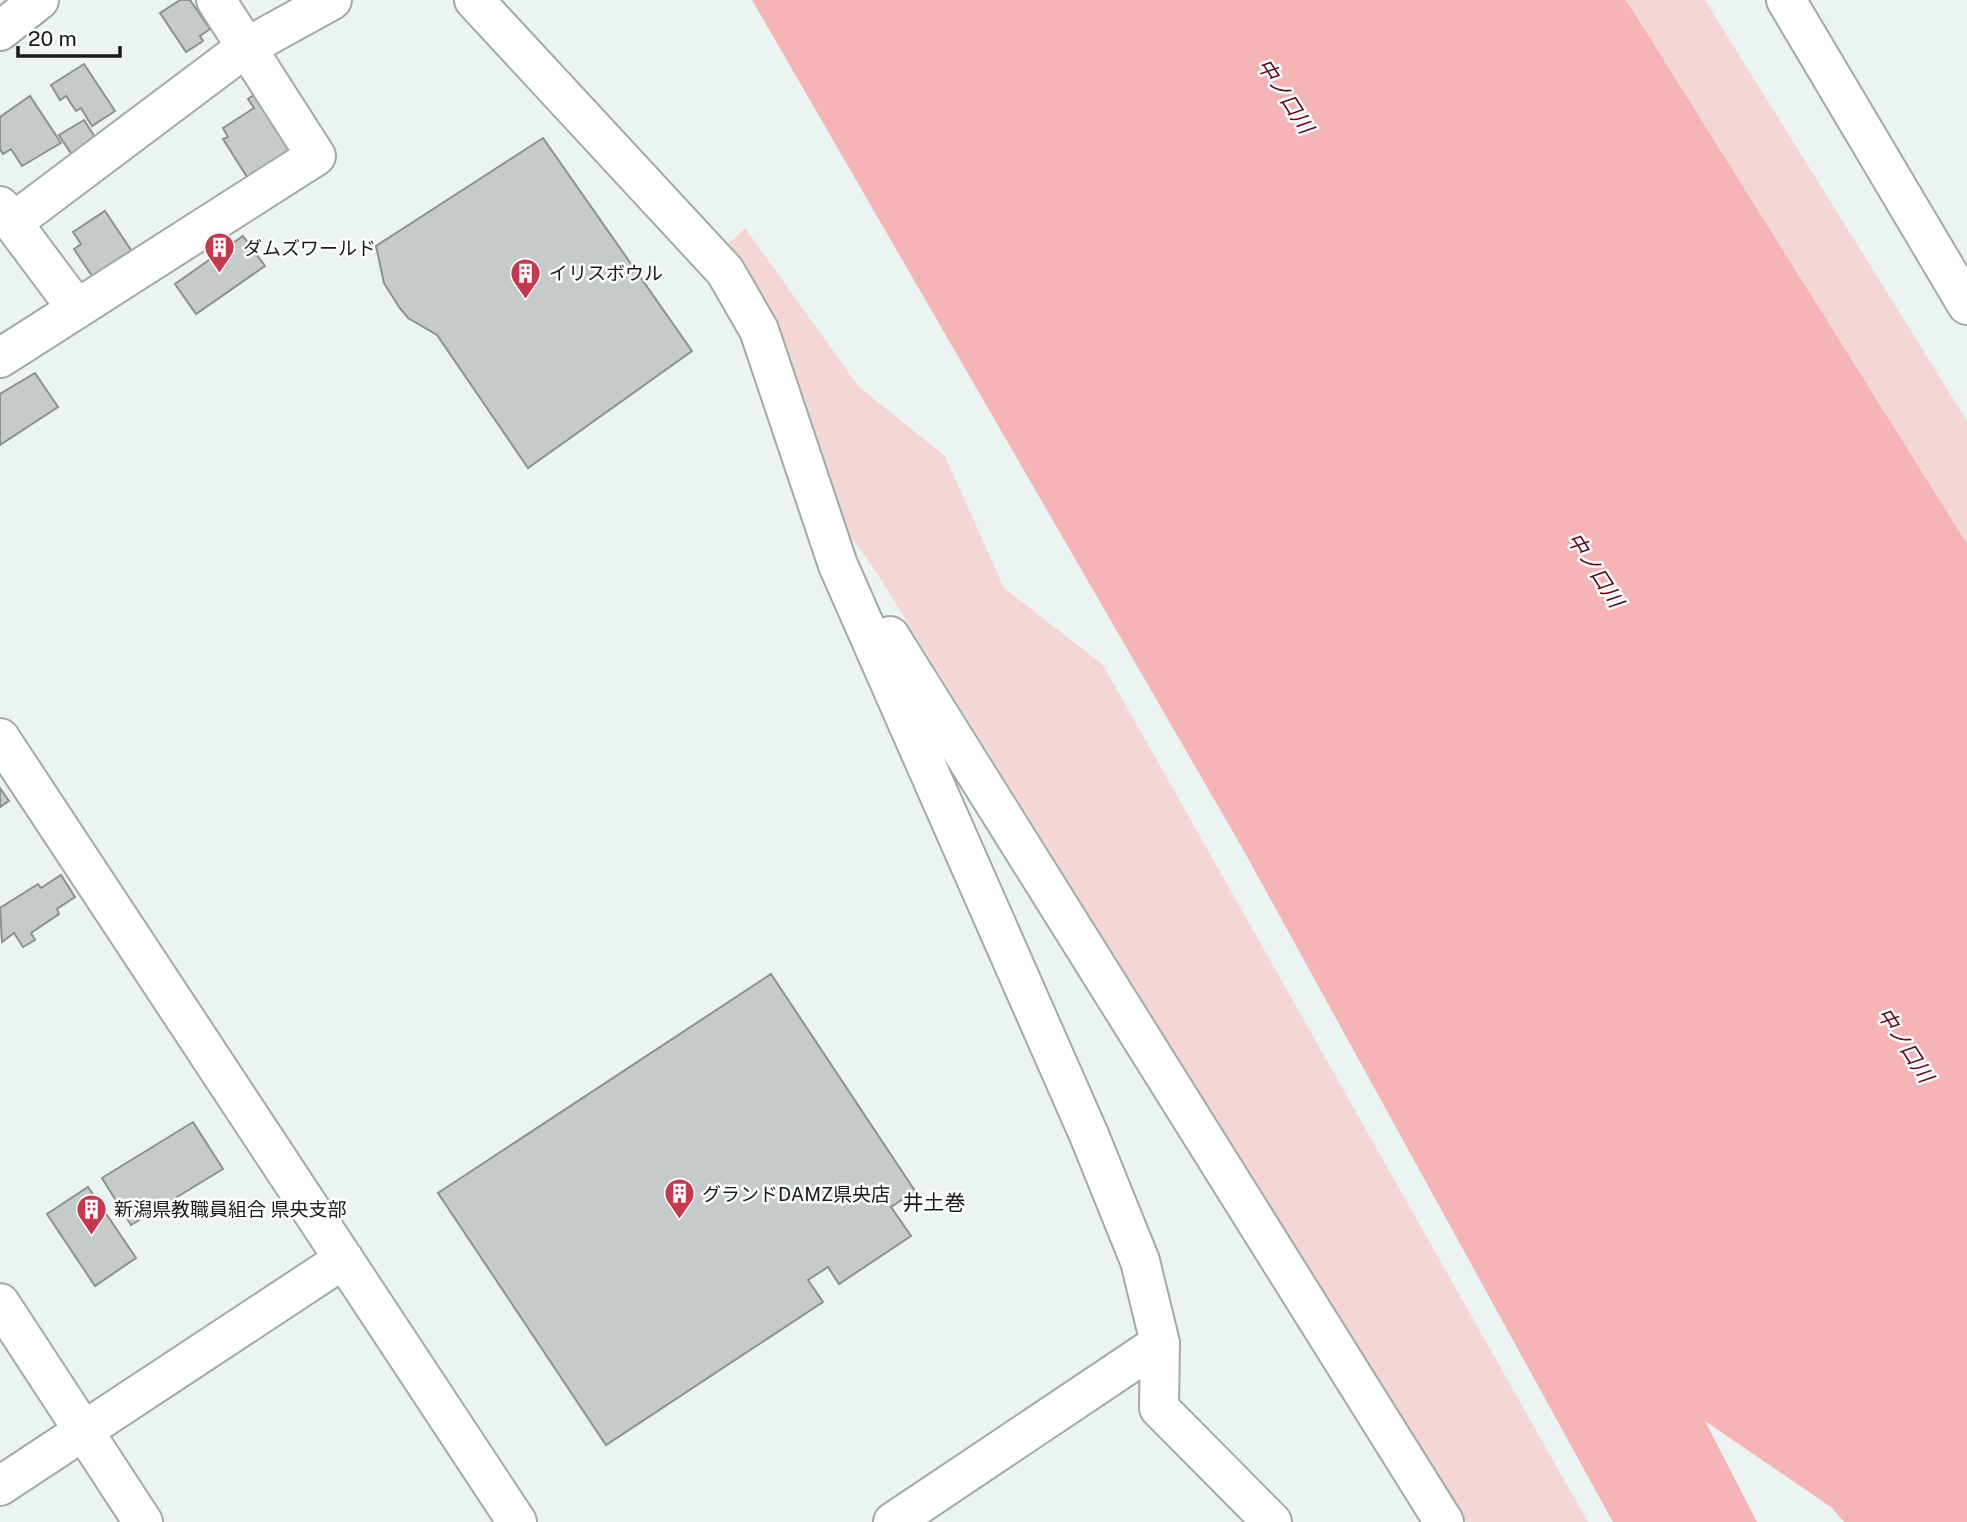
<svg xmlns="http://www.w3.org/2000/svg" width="1967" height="1522" font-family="'Public Sans','Noto Sans JP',sans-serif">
<rect width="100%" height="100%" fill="#ecf4f3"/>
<path fill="#f5d6d6" d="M1626,0H1705L1967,421V583Z
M745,228L859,387L945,456L1004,588L1103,665L1588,1522H1466L873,567L842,526L773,324L727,245Z"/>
<path fill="#f5b4b5" d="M752,0H1626L1967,544V1522H1844L1831,1507L1705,1421L1757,1522H1613L1244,851Z"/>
<path fill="#c4cbca" stroke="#8a9190" stroke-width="2" d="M180,0H190L210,29L200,36L203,41L186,52L160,13Z
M84,64L115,111L92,126L81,108L76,111L66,96L60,100L51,85Z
M258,92L295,151L249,180L223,139L228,137L223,128L254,108L248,99Z
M30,96L61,143L22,166L11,149L3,154L0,149V117Z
M84,120L98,142L74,158L59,135Z
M543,138L692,351L528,468L437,335L408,318L399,307L384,283L376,246Z
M105,211L133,253L94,279L74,249L81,244L73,232Z
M243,236L265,266L196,314L175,284Z
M35,373L58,407L0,445V394Z
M0,788L9,801L0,807Z
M61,875L75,897L57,909L59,914L31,933L35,940L23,947L14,933L2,942L0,908L38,884L41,888Z
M771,974L915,1191L891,1207L911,1236L839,1284L828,1267L808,1280L823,1302L606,1445L438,1193Z
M193,1122L223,1169L131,1225L102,1178Z
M88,1187L136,1258L95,1286L47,1214Z"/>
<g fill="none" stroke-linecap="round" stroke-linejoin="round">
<defs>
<path id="street" d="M474,0L725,271L759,330L838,565L1089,1135L1140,1261L1160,1343L1159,1408L1272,1522
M1786,0L1967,305
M0,31L39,0
M0,206L77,309
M12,223L245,48L332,0
M0,358L316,156L216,0
M890,636L1444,1522
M0,738L517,1522
M0,1303L143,1522
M0,1486L344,1259
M893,1522L1160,1343"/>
</defs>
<use href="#street" stroke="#a2a9a8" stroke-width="42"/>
<use href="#street" stroke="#fff" stroke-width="38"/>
</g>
<defs>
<symbol id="building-pin" viewBox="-11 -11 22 30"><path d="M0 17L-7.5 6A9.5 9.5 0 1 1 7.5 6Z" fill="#c8384c" stroke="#fff"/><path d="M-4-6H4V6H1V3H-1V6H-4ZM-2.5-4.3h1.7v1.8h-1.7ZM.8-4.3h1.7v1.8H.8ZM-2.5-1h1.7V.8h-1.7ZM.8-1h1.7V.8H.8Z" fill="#fff"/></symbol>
</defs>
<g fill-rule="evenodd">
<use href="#building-pin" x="202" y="230" width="35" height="47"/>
<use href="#building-pin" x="508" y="256" width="35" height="47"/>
<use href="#building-pin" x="662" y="1176" width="35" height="47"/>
<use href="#building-pin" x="74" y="1192" width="35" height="47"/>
</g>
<g text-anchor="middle" stroke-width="5" stroke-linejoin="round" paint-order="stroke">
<g font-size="19" fill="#171a1a" stroke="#fff" text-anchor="start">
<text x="243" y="255">ダムズワールド</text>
<text x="549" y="280">イリスボウル</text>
<text x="702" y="1201">グランドDAMZ県央店</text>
<text x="114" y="1216">新潟県教職員組合 県央支部</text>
</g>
<g font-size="21" font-style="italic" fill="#630119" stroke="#fff">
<text transform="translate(1285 96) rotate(57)" y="7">中ノ口川</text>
<text transform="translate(1595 570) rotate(57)" y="7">中ノ口川</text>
<text transform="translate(1905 1045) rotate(57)" y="7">中ノ口川</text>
</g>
<g font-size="21" fill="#171a1a" stroke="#fff">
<text x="934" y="1210">井土巻</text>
</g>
</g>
<path d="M18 46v10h102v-10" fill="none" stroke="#171a1a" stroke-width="3.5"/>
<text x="28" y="46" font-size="21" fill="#171a1a" stroke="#ffffff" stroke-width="5" paint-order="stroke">20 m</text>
</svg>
